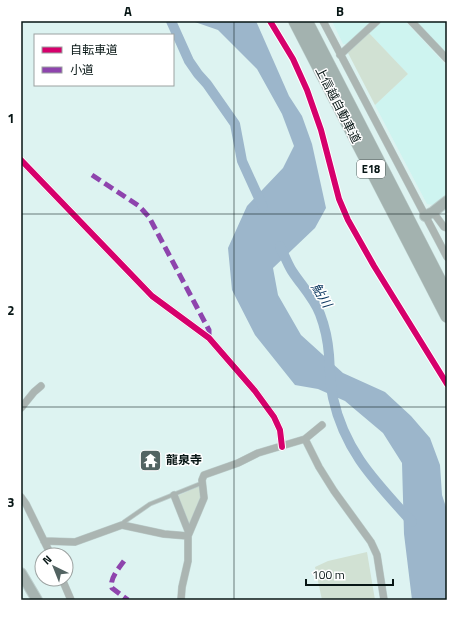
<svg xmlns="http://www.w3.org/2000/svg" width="468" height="621" font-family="'Titillium Web','Noto Sans JP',sans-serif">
<rect width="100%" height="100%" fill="#ddf3f1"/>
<path fill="#cef4f0" d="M332,21H373L348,44H343Z
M382,21H405L447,66V194L433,205L427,204L375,105L408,74L369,33Z
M416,21H447V54L435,41Z"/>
<path fill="#d1e1d3" d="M369,33L408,74L375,105L348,53Z
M200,486L201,499L190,527L177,496Z
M367,552L375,600H322L315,567L328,561Z"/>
<path fill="#9cb6cb" d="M192,21H256L289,96L302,116L312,144L326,208L315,228L273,268L278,295L301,335L343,373L385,392L411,416L430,438L440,465L442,495L447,510V600H412L404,534L402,463L383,433L345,401L318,389L295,385L255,335L232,290L228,248L247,206L283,168L294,146L282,114L257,69L218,30Z"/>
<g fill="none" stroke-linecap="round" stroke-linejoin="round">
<path stroke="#9cb6cb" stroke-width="10" d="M171,21L189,61L198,74L207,84L235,124L242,161L263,207
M280,246C284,254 287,263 292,271C301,285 314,298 320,314C325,327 328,342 329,355C330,370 330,384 333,398C345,452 376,482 412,522"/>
</g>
<path fill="#c8d9da" stroke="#bacbcc" d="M153,453L158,463L147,468L142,458Z"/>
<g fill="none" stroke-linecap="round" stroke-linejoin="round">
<defs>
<path id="lane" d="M123,524L124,522L150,504L202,483"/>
<path id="street" d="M323,21L447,257
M411,21L447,59
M340,55L377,21
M21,160L152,296L209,338L255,391L274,417L280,430L282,447
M433,212L444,227L447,228
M21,408L34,392L41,386
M305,439L319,467L334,491L371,542L377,555L384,600
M174,495L189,533
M21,497L26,504L51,555
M44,541L75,542L122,525L164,534L188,536
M62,579L71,600
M181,600L182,587L188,561V536L204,498L202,480L204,475L238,463L258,453L305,439L322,425"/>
<path id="secondary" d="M425,216L433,212L447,201
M21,573L37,600"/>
<path id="highway" d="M295,21L447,316
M306,21L447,295"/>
</defs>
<use href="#lane" stroke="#bccecc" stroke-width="5"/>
<use href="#street" stroke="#bccecc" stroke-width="8"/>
<use href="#secondary" stroke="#bccecc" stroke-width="12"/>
<use href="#highway" stroke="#bccecc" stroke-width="14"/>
<use href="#lane" stroke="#abb5b2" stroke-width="3.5"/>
<use href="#street" stroke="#abb5b2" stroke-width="7"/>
<use href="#secondary" stroke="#a7b4b1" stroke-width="10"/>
<use href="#highway" stroke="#a3b2af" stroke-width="13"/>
<path stroke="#8e44ad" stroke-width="5" stroke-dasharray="10 5" stroke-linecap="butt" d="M92,175L139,206L149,217L209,330V338
M124,561C119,568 109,579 112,588L128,600"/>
<defs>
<path id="cycleway" d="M270,21L293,59L307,90L321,130L339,199L348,220L374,266L447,384
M21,160L152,296L209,338L255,391L274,417L280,430L282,447"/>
</defs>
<use href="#cycleway" stroke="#fff" stroke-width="8"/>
<use href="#cycleway" stroke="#d6006c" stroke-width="6"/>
</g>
<path fill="none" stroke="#071615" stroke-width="1" stroke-opacity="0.55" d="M234,21V600M21,214H447M21,407H447"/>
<defs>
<symbol id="temple-square" viewBox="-11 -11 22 22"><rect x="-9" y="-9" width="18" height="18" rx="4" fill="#526362" stroke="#fff"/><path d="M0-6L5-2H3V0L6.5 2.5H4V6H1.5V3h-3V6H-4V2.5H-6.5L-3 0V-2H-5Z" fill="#fff"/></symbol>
</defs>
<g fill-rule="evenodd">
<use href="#temple-square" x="138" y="448" width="25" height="25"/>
</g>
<g text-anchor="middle" stroke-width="3" stroke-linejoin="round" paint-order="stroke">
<rect fill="#fff" stroke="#515c5b" stroke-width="1" x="357" y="160" width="28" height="18" rx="3"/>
<g font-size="11" font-weight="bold" fill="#071615">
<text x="371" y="173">E18</text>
</g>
<g font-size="12" fill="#071615" stroke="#fff">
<text transform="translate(338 105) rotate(63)" y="4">上信越自動車道</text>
</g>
<g font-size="12" font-weight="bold" fill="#071615" stroke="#fff" text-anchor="start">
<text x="166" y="464">龍泉寺</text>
</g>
<g font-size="13" font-style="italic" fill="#05325b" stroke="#fff">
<text transform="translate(322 295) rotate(59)" y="5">鮎川</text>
</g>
</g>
<rect width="468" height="621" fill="none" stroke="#ffffff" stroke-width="44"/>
<rect x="34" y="34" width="140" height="52" fill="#ffffff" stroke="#9ca2a1"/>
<rect x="42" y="47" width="20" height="6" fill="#d6006c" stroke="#9ca2a1"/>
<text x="70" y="54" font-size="12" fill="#071615">自転車道</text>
<rect x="42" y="67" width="20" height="6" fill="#8e44ad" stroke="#9ca2a1"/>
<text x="70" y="74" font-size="12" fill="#071615">小道</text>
<g transform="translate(54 567) rotate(317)"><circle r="19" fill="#ffffff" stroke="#9ca2a1"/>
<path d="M0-3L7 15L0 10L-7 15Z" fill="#526362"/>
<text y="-6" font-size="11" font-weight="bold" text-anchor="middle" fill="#071615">N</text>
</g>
<path d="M306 579v6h87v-6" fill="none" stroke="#071615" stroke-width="2"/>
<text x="312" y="579" font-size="12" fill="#071615" stroke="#ffffff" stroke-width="3" paint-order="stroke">100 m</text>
<rect x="22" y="22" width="424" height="577" fill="none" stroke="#071615" stroke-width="1.5"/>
<g font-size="13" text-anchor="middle" font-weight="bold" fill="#071615">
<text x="128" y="16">A</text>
<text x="340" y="16">B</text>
<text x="11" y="123">1</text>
<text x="11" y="315">2</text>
<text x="11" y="507">3</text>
</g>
</svg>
